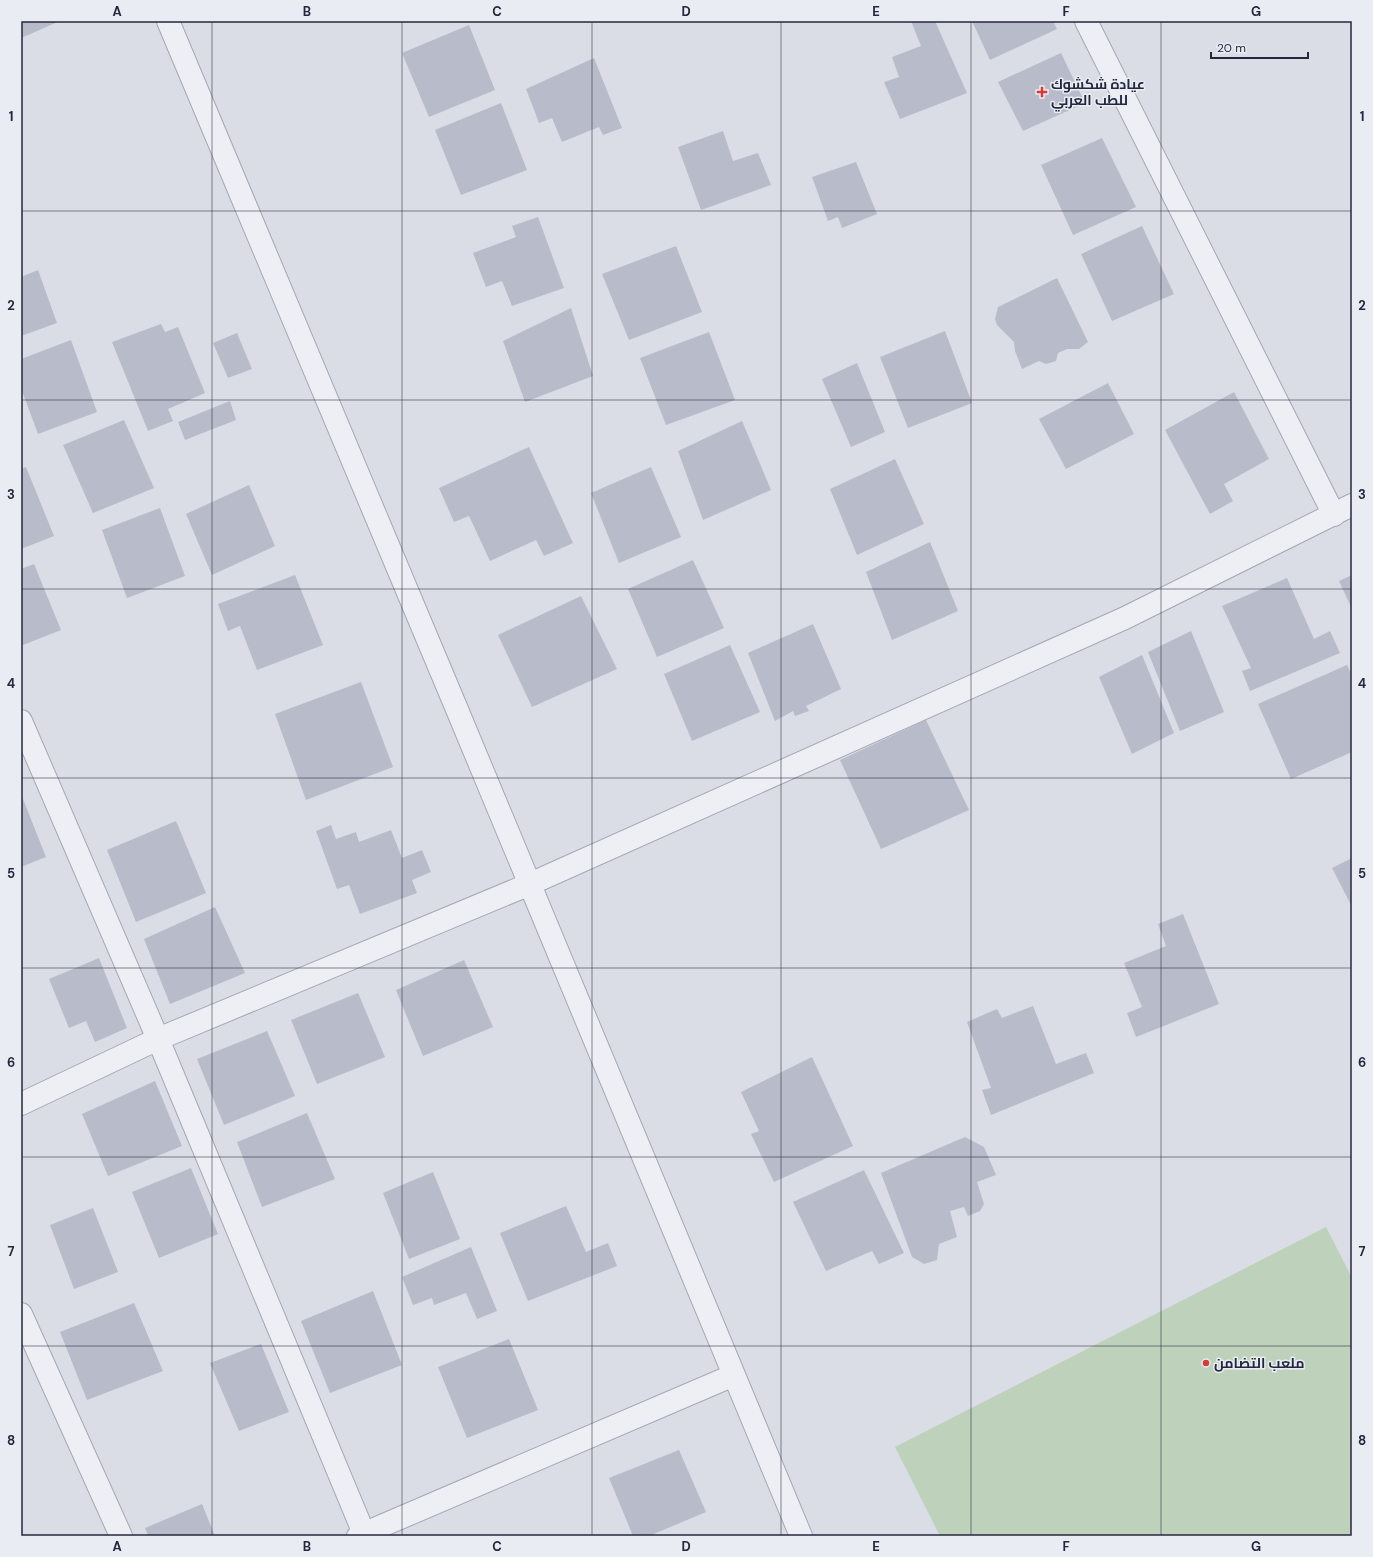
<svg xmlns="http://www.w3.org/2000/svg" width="1373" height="1557" font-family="'DM Sans',Cairo,sans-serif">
<rect width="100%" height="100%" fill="#dbdde6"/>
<path fill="#bdd1bb" d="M1326,1227L1352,1278V1536H940L895,1447Z"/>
<path fill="#b8bbc9" d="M21,21H60L21,38Z
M911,21H935L967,93L900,119L884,82L899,77L892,57L921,46Z
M972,21H1053L1057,29L990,60Z
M469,25L495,90L429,117L402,53Z
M1061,53L1085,103L1023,131L998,82Z
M594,58L622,128L603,135L599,127L562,142L552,118L539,123L526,89Z
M501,103L527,170L461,195L435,130Z
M723,131L733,161L758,153L771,185L701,210L678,147Z
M1102,138L1136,207L1073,235L1041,165Z
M856,162L877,214L842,228L838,217L828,221L812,177Z
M538,217L564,288L512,306L502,281L486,287L473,253L516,237L512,226Z
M1142,226L1174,294L1112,321L1081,254Z
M676,246L702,312L629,340L602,274Z
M38,270L57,323L21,336V277Z
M1057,278L1088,342L1079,349H1067L1058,353L1056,361L1046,364L1039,361L1022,369L1015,351L1014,342L997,325L995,319L998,307Z
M571,308L593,376L525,402L503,341Z
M161,324L165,332L178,327L205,393L168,409L173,421L148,431L112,342Z
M945,331L972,403L908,428L880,357Z
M709,332L735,400L666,425L640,358Z
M237,333L252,369L228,378L213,343Z
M71,340L97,412L38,434L21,388V359Z
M857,363L885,432L851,447L822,379Z
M1108,383L1134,434L1066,469L1039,419Z
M1234,392L1269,459L1224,484L1233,501L1210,514L1165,430Z
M230,401L236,420L185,440L178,422Z
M124,420L154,488L93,513L63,445Z
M742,421L771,490L703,520L678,451Z
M529,447L573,543L544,556L536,540L490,561L469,516L454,522L439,488Z
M895,459L924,524L857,555L830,489Z
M26,467L54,536L21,549V469Z
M651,467L681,537L619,563L591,493Z
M249,485L275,546L212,575L186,514Z
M160,508L185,576L127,598L102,530Z
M930,542L958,611L892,640L866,572Z
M693,560L724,628L657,657L628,589Z
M34,564L61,630L23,645L21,639V569Z
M295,575L323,645L257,670L240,626L228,631L218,604Z
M1352,575V609L1339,581Z
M1287,578L1314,639L1330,631L1340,653L1250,691L1242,671L1251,668L1222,606Z
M581,596L617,669L532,707L498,635Z
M813,624L841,689L806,706L809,711L795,716L793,711L775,721L748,653Z
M1191,631L1224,712L1180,731L1148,652Z
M730,645L760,712L692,741L664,674Z
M1142,655L1174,733L1132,754L1099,677Z
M1347,665L1352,675V752L1291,779L1258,704Z
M361,682L393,767L306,800L275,714Z
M926,720L969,810L881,849L840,760Z
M21,794L46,857L21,867Z
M176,821L206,893L136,922L107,850Z
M331,825L336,839L356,832L359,842L391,830L402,858L422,850L431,872L412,880L417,893L360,914L349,885L337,889L316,831Z
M1352,858V907L1332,868Z
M215,907L245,973L170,1004L144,939Z
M1183,914L1219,1004L1136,1037L1127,1013L1142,1007L1124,963L1166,946L1158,924Z
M99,958L127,1028L95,1042L86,1021L69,1028L49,979Z
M464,960L493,1027L423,1056L396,990Z
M358,993L385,1057L317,1084L291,1020Z
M1033,1006L1056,1064L1086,1053L1094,1073L991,1115L982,1090L991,1088L967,1022L997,1009L1002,1018Z
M267,1031L295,1096L224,1125L197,1059Z
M812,1057L853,1146L774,1182L751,1134L759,1131L741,1092Z
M155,1081L182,1146L108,1176L82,1114Z
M307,1113L335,1179L262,1207L237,1142Z
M965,1137L984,1147L996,1175L977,1182L984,1204L980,1211L968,1216L964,1207L950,1211L957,1237L939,1244L937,1260L924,1264L912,1257L881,1173Z
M191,1168L218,1234L159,1258L132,1192Z
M864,1170L904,1253L879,1264L872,1251L826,1271L793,1202Z
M433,1172L460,1239L409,1259L383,1193Z
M566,1206L586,1252L608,1243L617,1266L528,1301L500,1233Z
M93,1208L118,1272L74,1289L50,1225Z
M471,1247L497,1311L477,1319L466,1293L434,1305L432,1298L413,1305L402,1277Z
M373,1291L402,1365L330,1393L301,1321Z
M134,1303L163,1371L87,1400L60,1332Z
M509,1339L538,1410L467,1438L438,1367Z
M261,1344L289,1412L239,1431L210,1363Z
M679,1450L706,1512L649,1536H633L609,1478Z
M202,1504L215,1536H148L145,1528Z"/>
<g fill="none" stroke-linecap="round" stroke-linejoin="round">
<defs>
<path id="minor" d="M168,21L456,707L801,1536
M1086,21L1334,515
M21,721L158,1039L365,1536
M21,1104L158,1039L530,884L1125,618L1352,505
M21,1314L121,1536
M358,1536L734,1375"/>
</defs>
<use href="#minor" stroke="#a4a7b3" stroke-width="24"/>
<use href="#minor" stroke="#edeff5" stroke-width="22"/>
</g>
<path fill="none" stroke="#24283d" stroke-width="1" stroke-opacity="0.55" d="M212,21V1536M402,21V1536M592,21V1536M781,21V1536M971,21V1536M1161,21V1536M21,211H1352M21,400H1352M21,589H1352M21,778H1352M21,968H1352M21,1157H1352M21,1346H1352"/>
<g fill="#d63b35" stroke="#eaecf4" stroke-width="1.5">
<path d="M1040 86h4v4h4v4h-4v4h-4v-4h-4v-4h4z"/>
<circle cx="1206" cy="1363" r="4"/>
</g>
<g text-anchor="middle" stroke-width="3" stroke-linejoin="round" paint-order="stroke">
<g font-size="14" font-weight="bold" fill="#24283d" stroke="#eaecf4" text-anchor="start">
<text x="1051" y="89">عيادة شكشوك<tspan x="1051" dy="16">للطب العربي</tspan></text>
<text x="1214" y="1368">ملعب التضامن</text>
</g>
</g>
<rect width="1373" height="1557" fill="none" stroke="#eaecf4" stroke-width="44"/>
<path d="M1211 52v6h97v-6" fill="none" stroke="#24283d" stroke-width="2"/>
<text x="1217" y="52" font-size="12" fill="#24283d" stroke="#eaecf4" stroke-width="3" paint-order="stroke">20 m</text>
<rect x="22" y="22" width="1329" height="1513" fill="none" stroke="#24283d" stroke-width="1.5"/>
<g font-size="13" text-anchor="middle" font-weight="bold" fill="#24283d">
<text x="117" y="16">A</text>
<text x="307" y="16">B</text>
<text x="497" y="16">C</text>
<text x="686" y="16">D</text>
<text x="876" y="16">E</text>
<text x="1066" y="16">F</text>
<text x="1256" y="16">G</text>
<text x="11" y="121">1</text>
<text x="1362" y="121">1</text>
<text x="11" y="310">2</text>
<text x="1362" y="310">2</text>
<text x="11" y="499">3</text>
<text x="1362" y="499">3</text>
<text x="11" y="688">4</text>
<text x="1362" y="688">4</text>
<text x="11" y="878">5</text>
<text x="1362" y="878">5</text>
<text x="11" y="1067">6</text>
<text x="1362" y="1067">6</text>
<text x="11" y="1256">7</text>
<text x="1362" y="1256">7</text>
<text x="11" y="1445">8</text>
<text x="1362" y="1445">8</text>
<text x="117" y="1551">A</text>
<text x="307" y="1551">B</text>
<text x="497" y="1551">C</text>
<text x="686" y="1551">D</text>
<text x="876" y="1551">E</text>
<text x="1066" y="1551">F</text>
<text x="1256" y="1551">G</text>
</g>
</svg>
